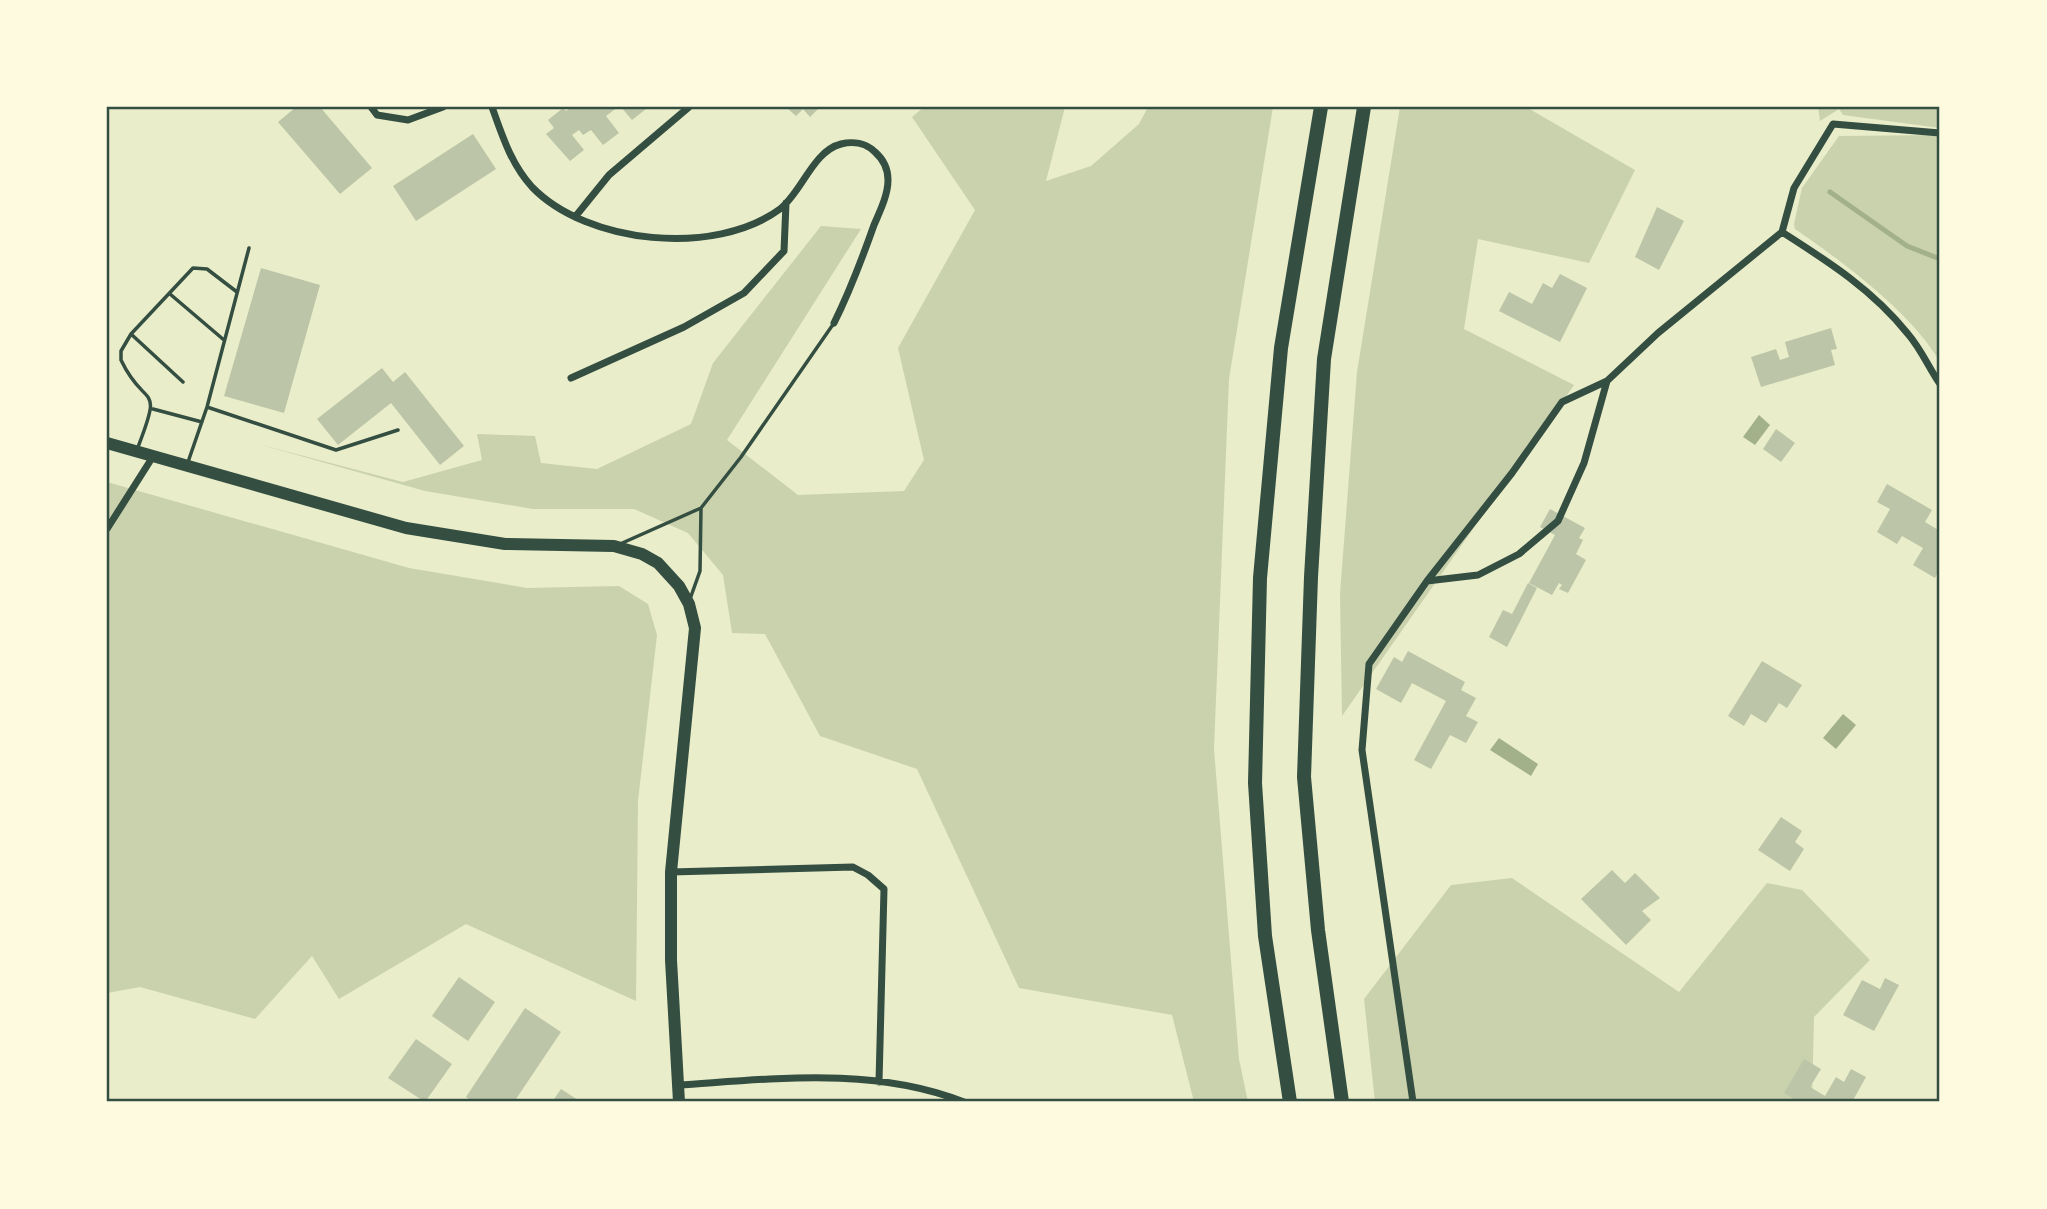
<svg xmlns="http://www.w3.org/2000/svg" width="2047" height="1209" font-family="'DejaVu Sans',sans-serif">
<rect width="100%" height="100%" fill="#e9edc9"/>
<path fill="#cad2ad" d="M924,107H1065L1046,181L1091,166L1139,124L1148,107H1273L1229,379L1214,749L1239,1059L1248,1102H1194L1172,1015L1019,988L917,769L820,736L765,634L732,633L723,575L688,533L634,509H533L425,491L258,444L403,482L482,460L477,434L535,436L541,463L597,469L691,424L713,363L821,226L861,229L727,440L798,495L904,491L924,460L898,348L975,210L912,117Z
M1400,107H1526L1635,170L1589,263L1478,239L1464,329L1574,385L1342,716L1340,594L1357,372Z
M1818,107H1940V128L1843,115L1839,109L1820,121Z
M1940,135V362C1911,312 1843,262 1795,229L1794,224L1802,188L1839,136Z
M107,482L409,568L527,588L619,586L648,604L657,635L638,801L636,1001L466,924L339,999L312,956L255,1019L140,987L107,993Z
M1512,878L1679,992L1767,883L1802,890L1870,960L1814,1017L1812,1102H1375L1364,999L1451,885Z"/>
<path fill="#a3b18a" d="M1759,415L1770,425L1755,445L1743,437Z
M1843,714L1856,725L1836,749L1823,738Z
M1499,738L1538,764L1531,776L1490,750Z"/>
<g fill="none" stroke-linecap="round" stroke-linejoin="round">
<path stroke="#a3b18a" stroke-width="5" d="M1830,192L1907,246L1940,259"/>
</g>
<path fill="#bcc5a7" d="M296,107H320L372,168L340,194L278,122Z
M572,107H618L606,116L619,133L603,145L591,130L583,135L579,130L572,135L584,150L570,161L546,134L554,128L548,120L563,108L566,111Z
M621,107H645L646,109L632,120Z
M786,107H820L810,117L803,109L796,116Z
M473,134L496,169L416,221L393,186Z
M1657,207L1684,221L1659,270L1635,257Z
M261,268L320,285L284,413L224,396Z
M1560,274L1587,288L1560,342L1499,311L1509,292L1532,304L1543,283L1552,288Z
M1831,328L1837,349L1831,350L1835,365L1761,387L1751,357L1776,349L1780,360L1789,357L1785,342Z
M382,368L393,382L405,372L464,446L440,465L391,403L338,445L317,419Z
M1776,429L1795,443L1781,462L1763,449Z
M1887,484L1932,510L1925,522L1940,531V569L1935,578L1913,565L1923,548L1902,536L1897,544L1877,532L1890,509L1877,502Z
M1550,509L1585,528L1579,538L1583,540L1576,554L1586,560L1568,593L1559,589L1562,585L1559,583L1552,595L1529,583L1555,535L1540,527Z
M1528,583L1537,588L1507,647L1489,637L1503,610L1512,614Z
M1408,651L1465,682L1461,690L1476,698L1466,716L1478,722L1466,743L1450,735L1431,769L1414,760L1446,701L1412,683L1401,703L1376,689L1394,657L1402,662Z
M1762,661L1802,685L1787,708L1779,703L1766,723L1751,714L1744,726L1728,716Z
M1781,817L1802,831L1795,842L1804,849L1790,871L1758,850Z
M1612,870L1625,883L1635,873L1660,898L1642,911L1651,920L1626,945L1581,899Z
M459,977L495,1002L468,1041L432,1016Z
M1885,978L1899,985L1874,1031L1843,1015L1862,980L1880,989Z
M525,1008L561,1032L514,1102H473L466,1097Z
M416,1039L452,1064L425,1102L388,1078Z
M1804,1059L1821,1069L1810,1087L1825,1096L1836,1077L1844,1082L1851,1069L1866,1077L1852,1102H1799L1784,1093Z
M561,1089L581,1102H552Z"/>
<g fill="none" stroke-linecap="round" stroke-linejoin="round">
<path stroke="#344e41" stroke-width="3.5" d="M170,294L224,340
M131,334L183,382
M207,407L336,450L398,430
M153,409L202,422
M138,447C164,380 145,411 121,360V351L131,334L193,268L207,269L237,292
M188,462L207,407L249,248
M620,544L701,508L741,457L834,323
M690,599L700,571L701,508"/>
<path stroke="#344e41" stroke-width="7" d="M371,107L377,115L408,120L443,107
M492,107C502,135 511,164 532,187C587,244 715,257 780,209C802,192 813,151 841,144C853,141 866,143 875,152C883,159 888,169 888,180C888,195 880,211 874,225C862,259 850,291 834,323
M575,217L609,175L689,107
M1782,232C1829,262 1873,290 1908,334C1921,349 1929,368 1940,384
M571,378L684,327L744,293L784,251L786,203
M107,529L152,458
M1427,581L1512,473L1562,402L1607,381
M671,872L853,867L868,875L884,889L879,1082
M678,1085C773,1079 874,1066 964,1102
M1413,1102L1362,750L1369,664L1427,581L1478,575L1519,554L1558,521L1584,463L1607,381L1658,333L1782,232L1794,188L1833,124L1940,133"/>
<path stroke="#344e41" stroke-width="12" d="M107,443L406,528L505,544L614,546L642,554L658,563L679,586L689,604L695,628L671,872V960L679,1102"/>
<path stroke="#344e41" stroke-width="14" d="M1290,1102L1265,936L1255,783L1260,578L1281,348L1321,107
M1342,1102L1318,930L1304,777L1311,577L1324,359L1364,107"/>
</g>
<rect width="2047" height="1209" fill="none" stroke="#fefae0" stroke-width="217"/>
<rect x="108" y="108" width="1830" height="992" fill="none" stroke="#344e41" stroke-width="2.5"/>
</svg>
